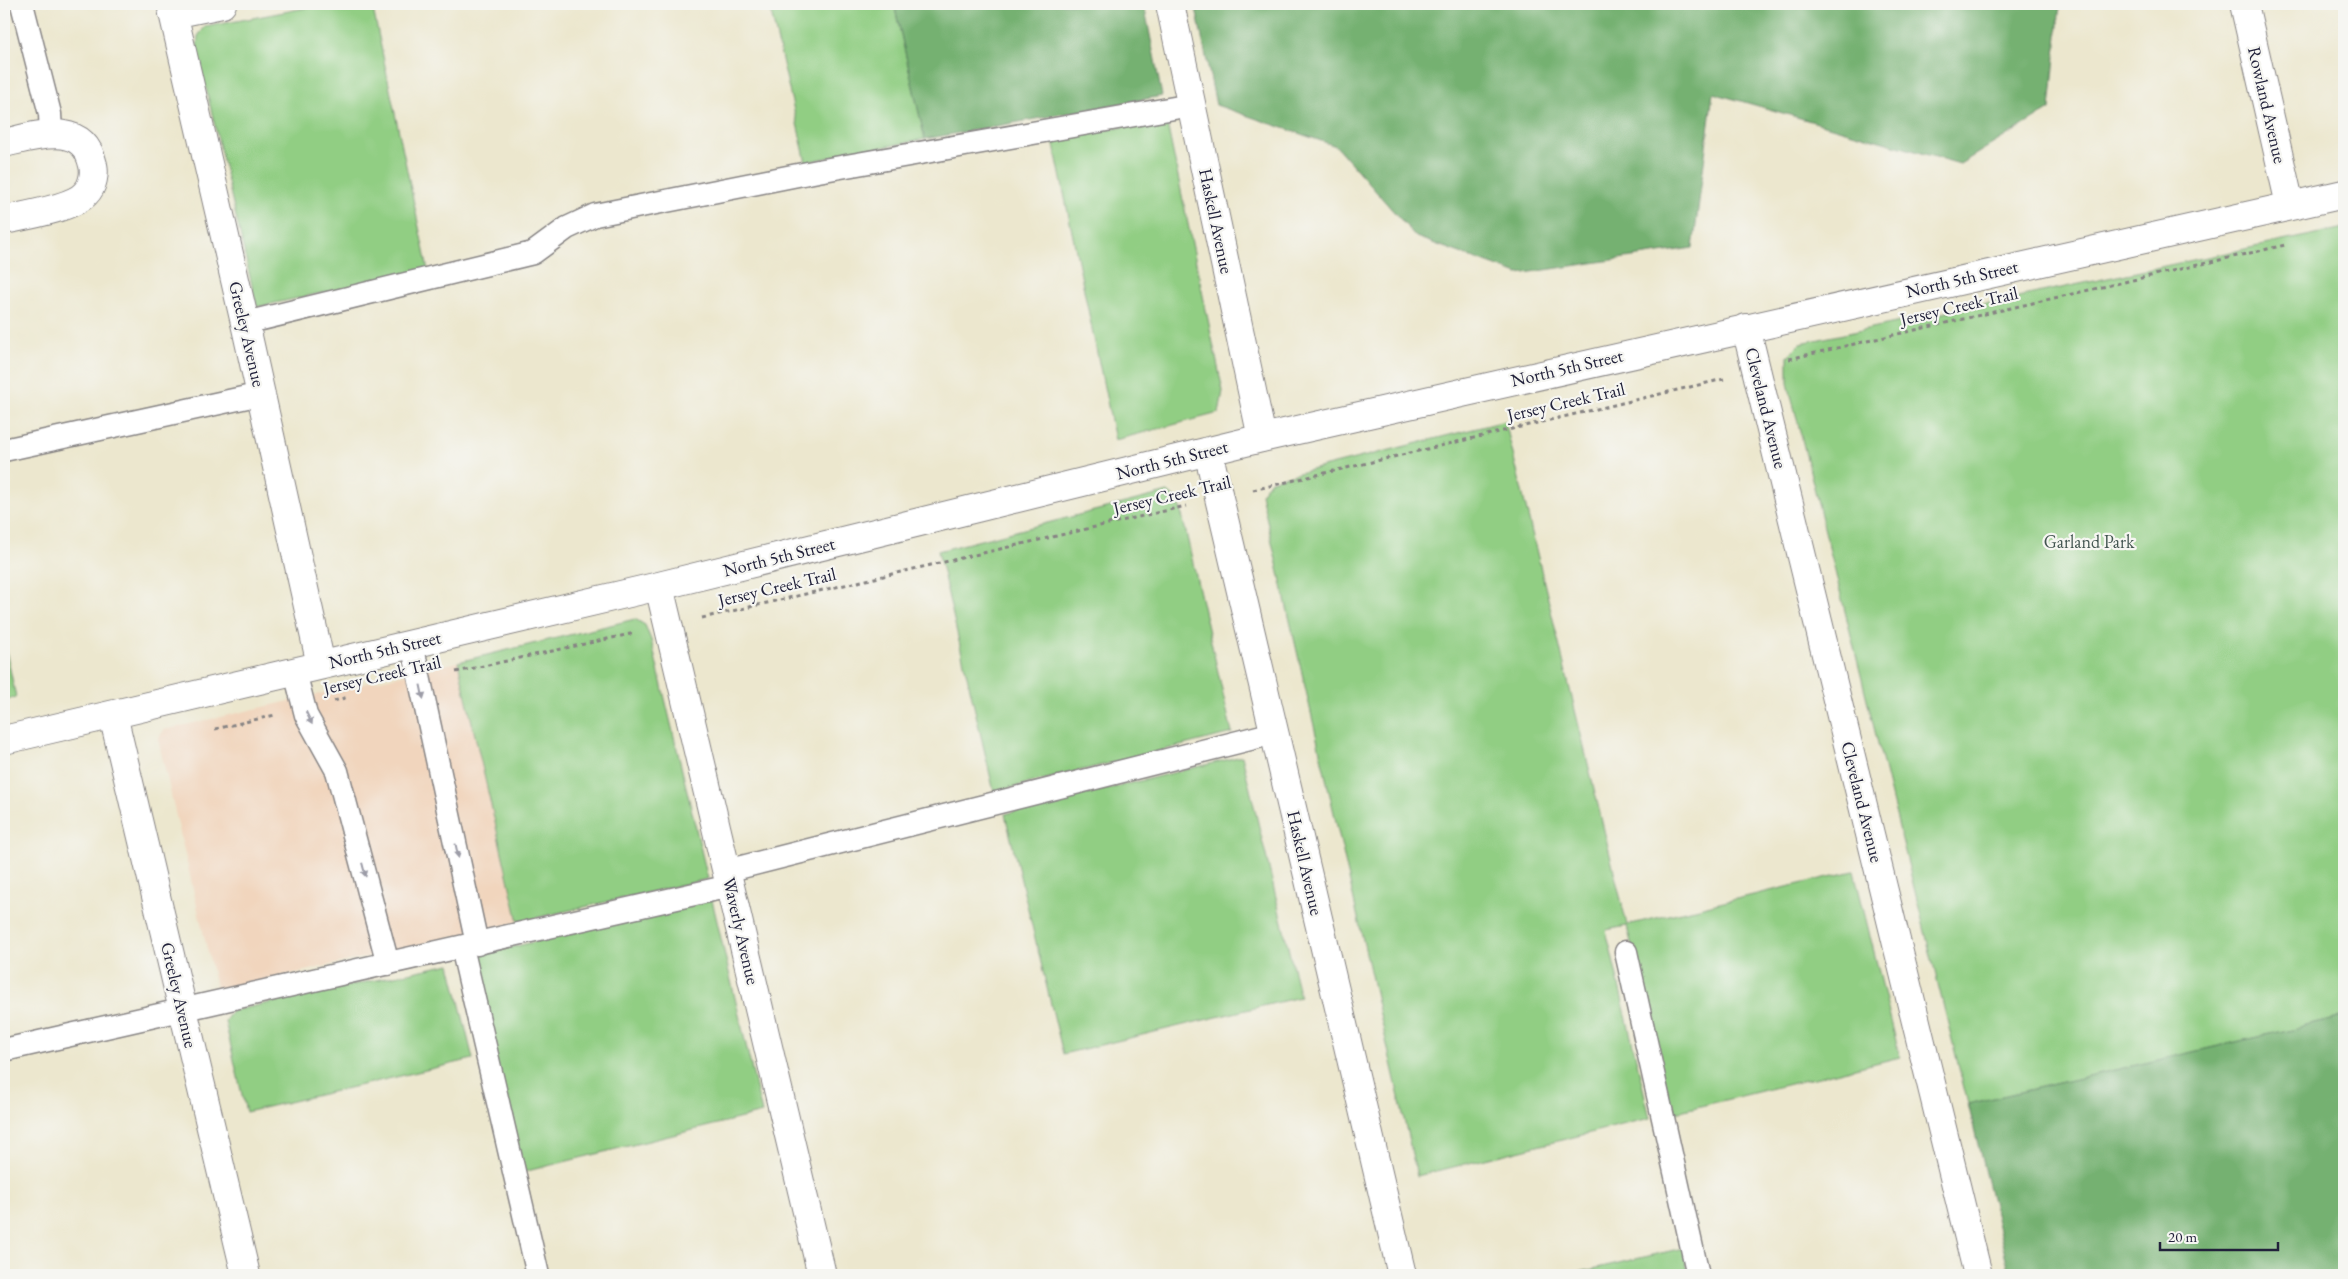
<svg xmlns="http://www.w3.org/2000/svg" width="2348" height="1279" font-family="'EB Garamond',serif">
<rect width="100%" height="100%" fill="#f6f6f2"/>
<filter id="ink" filterUnits="userSpaceOnUse"><feTurbulence type="fractalNoise" baseFrequency=".02" numOctaves="2"/><feDisplacementMap in="SourceGraphic" scale="10" xChannelSelector="R" yChannelSelector="G"/><feConvolveMatrix kernelMatrix="1 2 1 2 8 2 1 2 1" color-interpolation-filters="sRGB"/></filter>
<filter id="wash" filterUnits="userSpaceOnUse"><feTurbulence type="fractalNoise" baseFrequency=".0096" numOctaves="4" result="noise"/><feDisplacementMap in="SourceGraphic" scale="20" xChannelSelector="R" yChannelSelector="G"/><feGaussianBlur stdDeviation="1.12" result="paint"/><feColorMatrix in="noise" values="0 0 0 0 0 0 0 0 0 0 0 0 0 0 0 0 0 1.4 0 .05"/><feComposite in="paint" operator="in"/></filter>
<g filter="url(#wash)">
<rect width="100%" height="100%" fill="#ece7ce"/>
<path fill="#f1d5bd" d="M458,662L518,922L217,991L158,739L164,730Z"/>
<path fill="#91ce83" stroke="#5a785f" d="M326,4H372L428,270L257,307L197,49L198,36L205,27Z
M769,4H894L925,139L806,162Z
M1166,119L1223,391L1219,413L1115,440L1053,140Z
M2344,228V1017L1968,1104L1788,383V356L1801,343Z
M1505,421L1627,925L1854,871L1900,1057L1672,1113L1627,926L1606,930L1650,1118L1417,1176L1261,494L1271,480Z
M1168,492L1179,502L1232,733L994,792L938,551Z
M635,619L645,625L651,640L708,879L518,922L458,662Z
M4,641L16,697L4,700Z
M1242,756L1300,997L1063,1054L1005,814Z
M712,900L762,1113L523,1172L470,957Z
M450,964L473,1059L246,1112L225,1021L232,1011Z
M1683,1248L1689,1275H1567Z"/>
<path fill="#74b171" stroke="#4b6a56" d="M894,4H1144L1162,96L925,139Z
M1195,4H2060L2050,109L1960,164L1713,93L1693,248L1518,274L1416,237L1336,146L1216,105Z
M2344,1017V1275H2010L1968,1104Z"/>
</g>
<g filter="url(#ink)">
<g fill="none" stroke-linecap="round" stroke-linejoin="round">
<defs>
<path id="lane" d="M22,4L50,114L51,133
M245,323L533,253L567,228L595,215L818,171L1191,105
M4,450L261,394
M412,644L477,944
M295,672L306,715L337,771L388,964
M726,871L1274,733
M462,947L538,1275
M1626,952L1698,1275
M4,1050L730,886"/>
<path id="street" d="M171,4L245,323L321,665
M1170,4L1262,438
M2244,4L2290,205
M173,14L222,4
M4,143C36,136 83,119 93,165C95,173 93,186 86,193C74,208 23,216 4,220
M1746,328L1978,1275
M1208,451L1402,1275
M659,586L822,1275
M113,715L246,1275
M4,740L659,586L1262,438L2344,194"/>
</defs>
<use href="#lane" stroke="#878484" stroke-width="25"/>
<use href="#street" stroke="#878484" stroke-width="30"/>
<path stroke="#878484" stroke-width="3" stroke-dasharray="4 4" stroke-linecap="butt" d="M1789,359L2285,245
M1253,490L1724,379
M702,618L1186,506
M456,672L635,633
M334,701L348,697
M215,729L275,715"/>
<use href="#lane" stroke="#fff" stroke-width="22"/>
<use href="#street" stroke="#fff" stroke-width="28"/>
</g>
<defs><path id="oneway-solid" d="M-6-.8H1V-3.2L6.5 0L1 3.2V.8H-6Z" transform="scale(1.25)"/></defs>
<g fill="#9c9ca7">
<use href="#oneway-solid" transform="translate(422 692) rotate(78)"/>
<use href="#oneway-solid" transform="translate(309 718) rotate(64)"/>
<use href="#oneway-solid" transform="translate(457 851) rotate(78)"/>
<use href="#oneway-solid" transform="translate(364 870) rotate(75)"/>
</g>
</g>
<g text-anchor="middle" stroke-width="4.5" stroke-linejoin="round" paint-order="stroke">
<g font-size="18" fill="#22223b" stroke="#f6f6f2">
<text transform="translate(2267 105) rotate(77)" y="6">Rowland Avenue</text>
<text transform="translate(1216 221) rotate(78)" y="6">Haskell Avenue</text>
<text transform="translate(1962 279) rotate(-13)" y="6">North 5th Street</text>
<text transform="translate(1959 306) rotate(-13)" y="6">Jersey Creek Trail</text>
<text transform="translate(247 334) rotate(77)" y="6">Greeley Avenue</text>
<text transform="translate(1567 368) rotate(-13)" y="6">North 5th Street</text>
<text transform="translate(1566 402) rotate(-13)" y="6">Jersey Creek Trail</text>
<text transform="translate(1766 408) rotate(76)" y="6">Cleveland Avenue</text>
<text transform="translate(1172 460) rotate(-14)" y="6">North 5th Street</text>
<text transform="translate(1172 495) rotate(-13)" y="6">Jersey Creek Trail</text>
<text transform="translate(779 557) rotate(-14)" y="6">North 5th Street</text>
<text transform="translate(777 587) rotate(-13)" y="6">Jersey Creek Trail</text>
<text transform="translate(385 650) rotate(-13)" y="6">North 5th Street</text>
<text transform="translate(382 675) rotate(-13)" y="6">Jersey Creek Trail</text>
<text transform="translate(1862 802) rotate(76)" y="6">Cleveland Avenue</text>
<text transform="translate(1305 863) rotate(77)" y="6">Haskell Avenue</text>
<text transform="translate(741 931) rotate(77)" y="6">Waverly Avenue</text>
<text transform="translate(179 995) rotate(77)" y="6">Greeley Avenue</text>
</g>
<g font-size="18" fill="#435651" stroke="#f6f6f2">
<text x="2089" y="548">Garland Park</text>
</g>
</g>
<rect width="2348" height="1279" fill="none" stroke="#f6f6f2" stroke-width="20"/>
<path d="M2160 1242v8h118v-8" fill="none" stroke="#22223b" stroke-width="2.5"/>
<text x="2168" y="1242" font-size="15" fill="#22223b" stroke="#f6f6f2" stroke-width="4" paint-order="stroke">20 m</text>
</svg>
